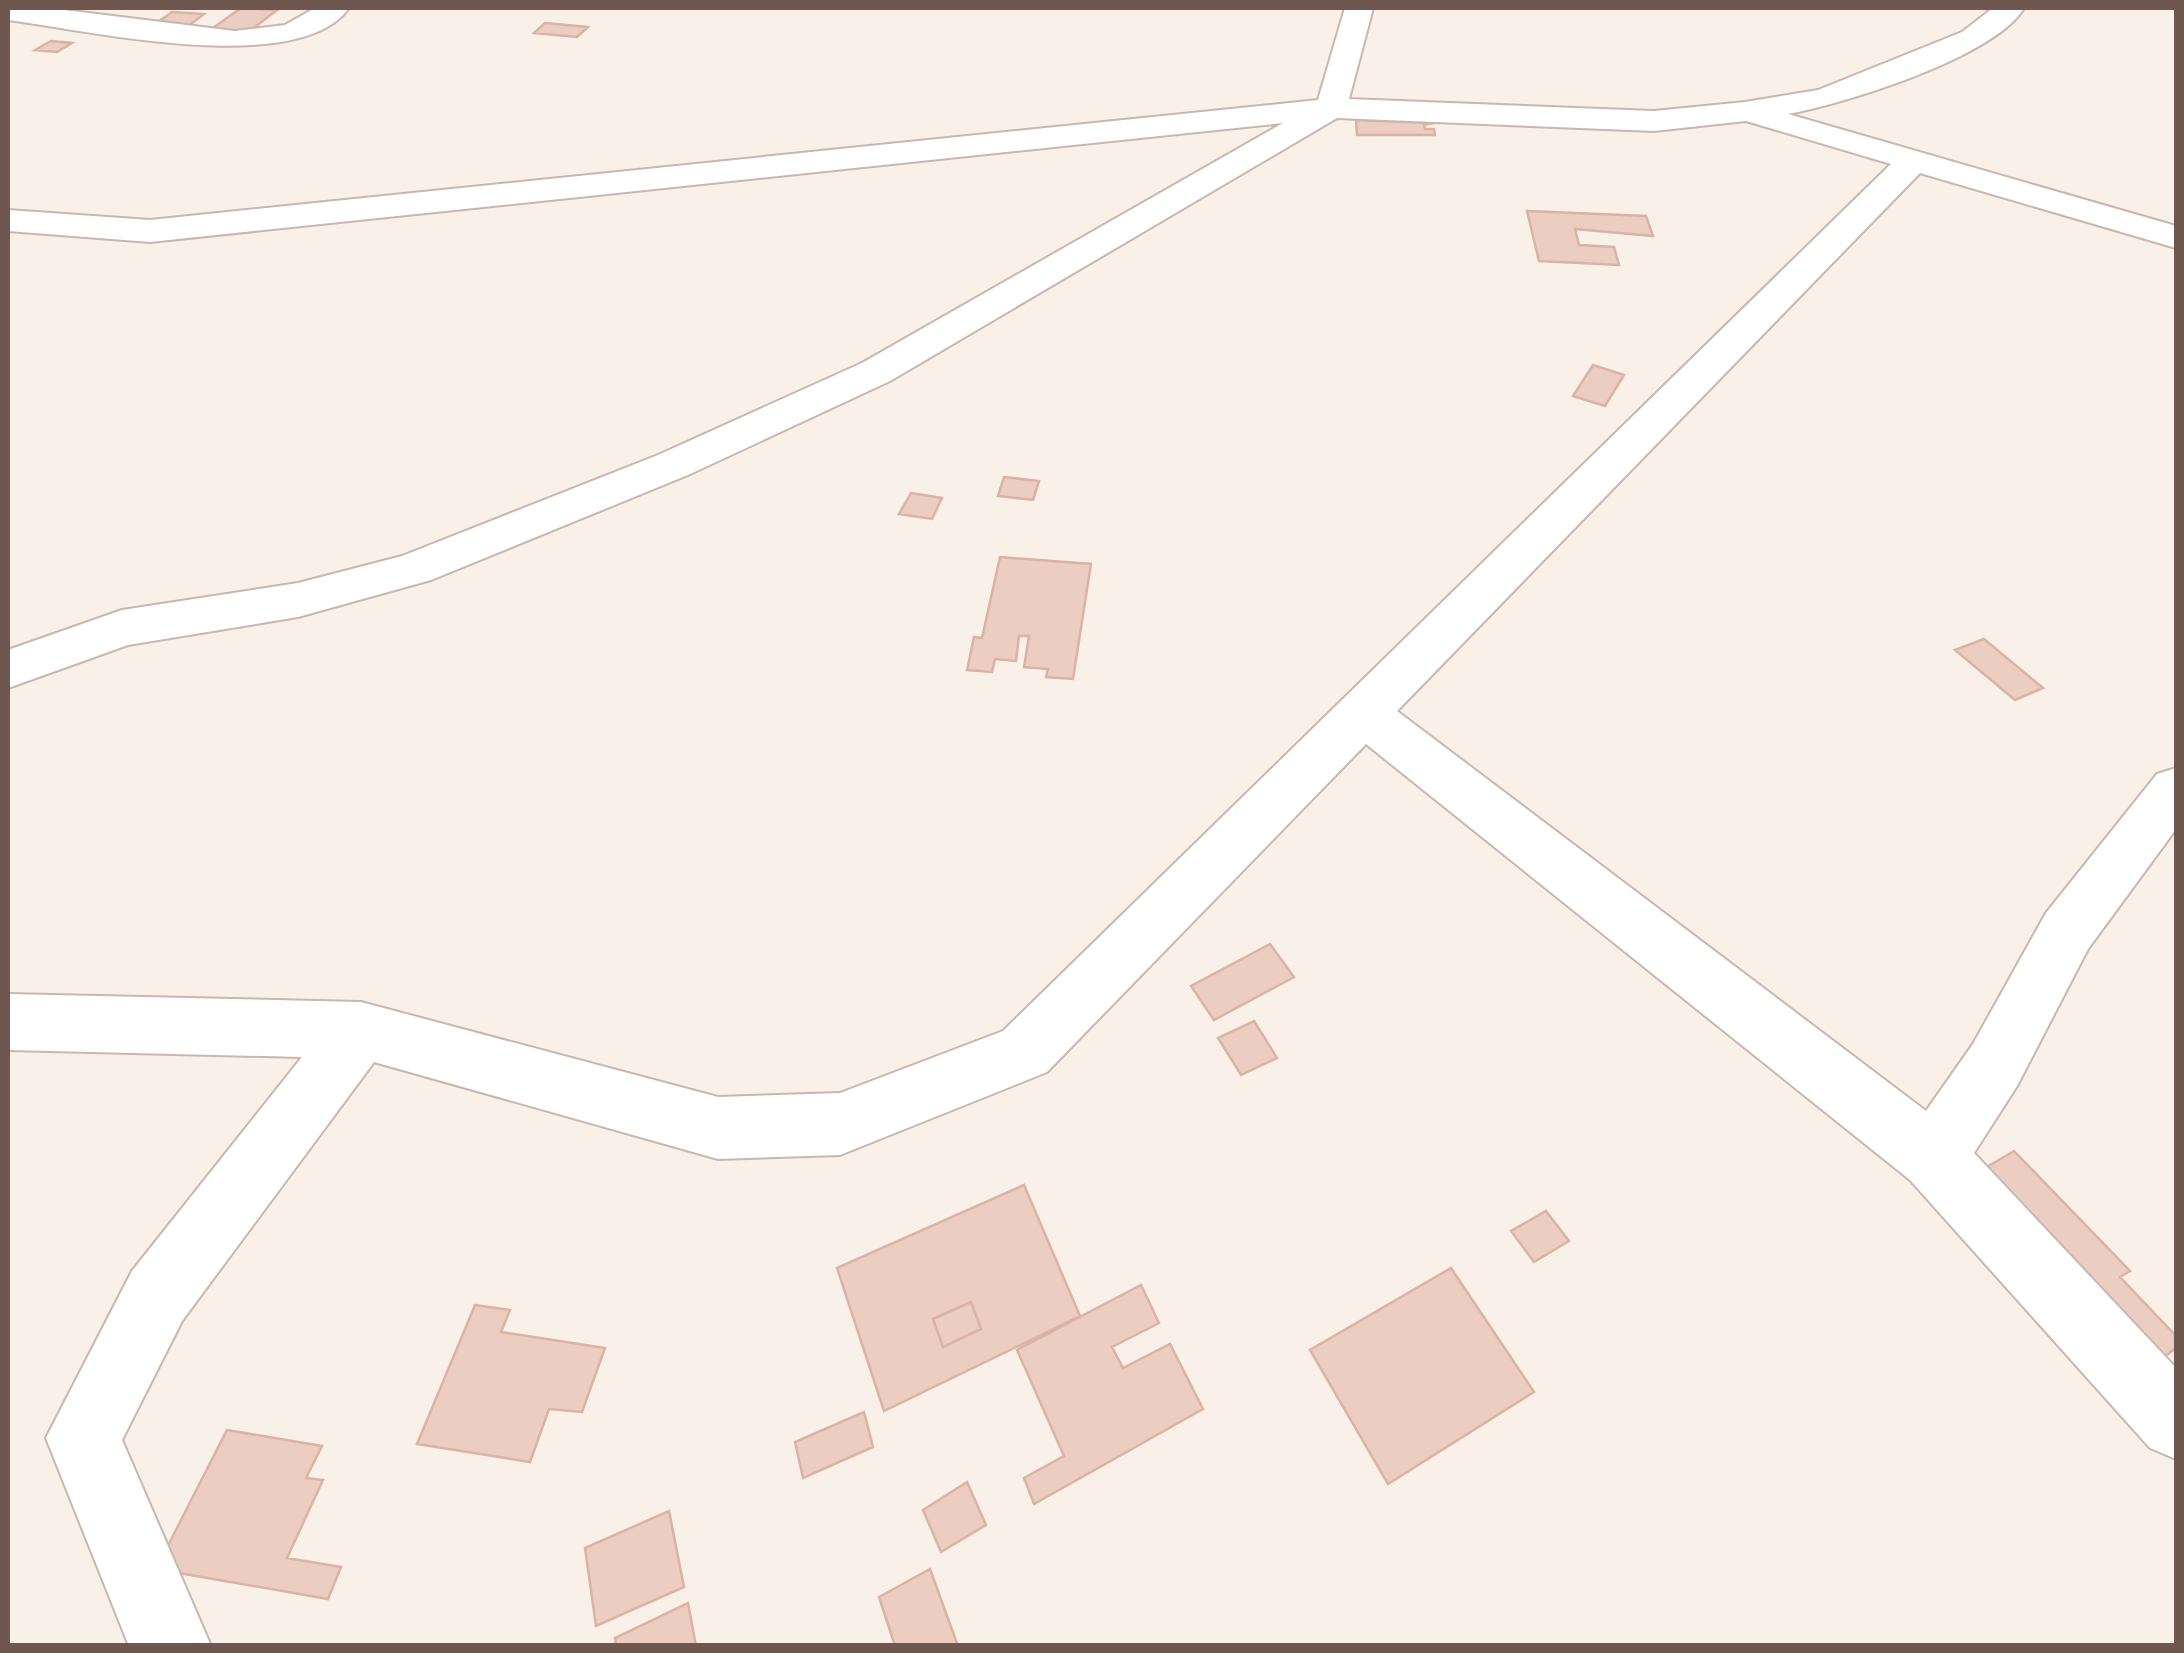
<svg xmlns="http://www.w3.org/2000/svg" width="2184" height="1653" font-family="Overpass,sans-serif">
<rect width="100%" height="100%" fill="#f9f0e7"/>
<path fill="#ebcdc2" stroke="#dbb3a5" stroke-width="2.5" d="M241,8L277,10L247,33L210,30Z
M172,12L204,14L187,27L154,25Z
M545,23L588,27L577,37L534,33Z
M51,41L72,43L57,52L35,50Z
M1356,120L1434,123L1424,125L1425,129H1434L1435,135H1357Z
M1527,211L1646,216L1653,236L1575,229L1579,245L1614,247L1619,265L1539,261Z
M1593,365L1624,375L1605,406L1573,396Z
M1004,477L1039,481L1033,500L998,496Z
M911,493L942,498L932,519L899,514Z
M1000,557L1091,564L1073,679L1046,677L1048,669L1024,667L1029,636H1019L1016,661L995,659L992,672L967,670L974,637L982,638Z
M1984,639L2043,688L2015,700L1955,650Z
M1270,944L1294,977L1214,1020L1191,986Z
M1254,1021L1277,1058L1241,1075L1218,1038Z
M2014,1151L2130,1271L2120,1277L2176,1336V1348L2142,1373L1963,1181Z
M1024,1185L1080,1316L884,1411L837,1268Z
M1546,1211L1569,1241L1534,1262L1511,1231Z
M1451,1268L1534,1392L1388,1484L1310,1350Z
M1141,1285L1159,1323L1112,1347L1123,1368L1170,1344L1203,1409L1034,1504L1024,1478L1064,1456L1017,1350Z
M971,1302L981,1329L943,1347L933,1319Z
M475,1305L510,1310L501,1332L605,1348L582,1412L549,1409L530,1462L417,1444Z
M864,1412L873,1447L803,1478L795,1442Z
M227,1430L322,1446L306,1478L323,1480L287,1558L341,1567L328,1599L156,1569Z
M967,1482L986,1525L941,1552L923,1510Z
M669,1511L684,1587L596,1626L585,1548Z
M930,1569L958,1646H895L879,1597Z
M688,1603L696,1646H616L615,1638Z"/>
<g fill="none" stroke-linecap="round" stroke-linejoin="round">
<defs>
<path id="minor" d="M8,8H48L235,31L285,25L315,8H349C298,79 86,30 8,20Z
M1345,8H1373L1349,99L1654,111L1745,102L1818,90L1962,32L1993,8H2024C1995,57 1844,104 1788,114L2176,226V248L1920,173L1397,711L1926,1111L1973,1044L2046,913L2157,774L2176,768V829L2088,949L2017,1086L1974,1153L2176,1368V1459L2150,1448L1910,1180L1366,744L1047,1072L840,1155L718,1159L374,1062L182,1321L122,1440L211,1646H129L46,1438L132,1271L302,1057L8,1050V994L361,1002L718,1097L840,1093L1003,1031L1891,164L1746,121L1654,131L1337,118L890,381L688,475L431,580L298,617L128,645L8,688V650L122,610L298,583L402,556L658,455L862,363L1283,123L150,242L8,231V210L150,220L1318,100Z"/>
</defs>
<use href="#minor" stroke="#c9b7ae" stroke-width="4"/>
<use href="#minor" fill="#fff" fill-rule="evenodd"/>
</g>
<rect width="2184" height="1653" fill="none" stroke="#6f564f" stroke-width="20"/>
</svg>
